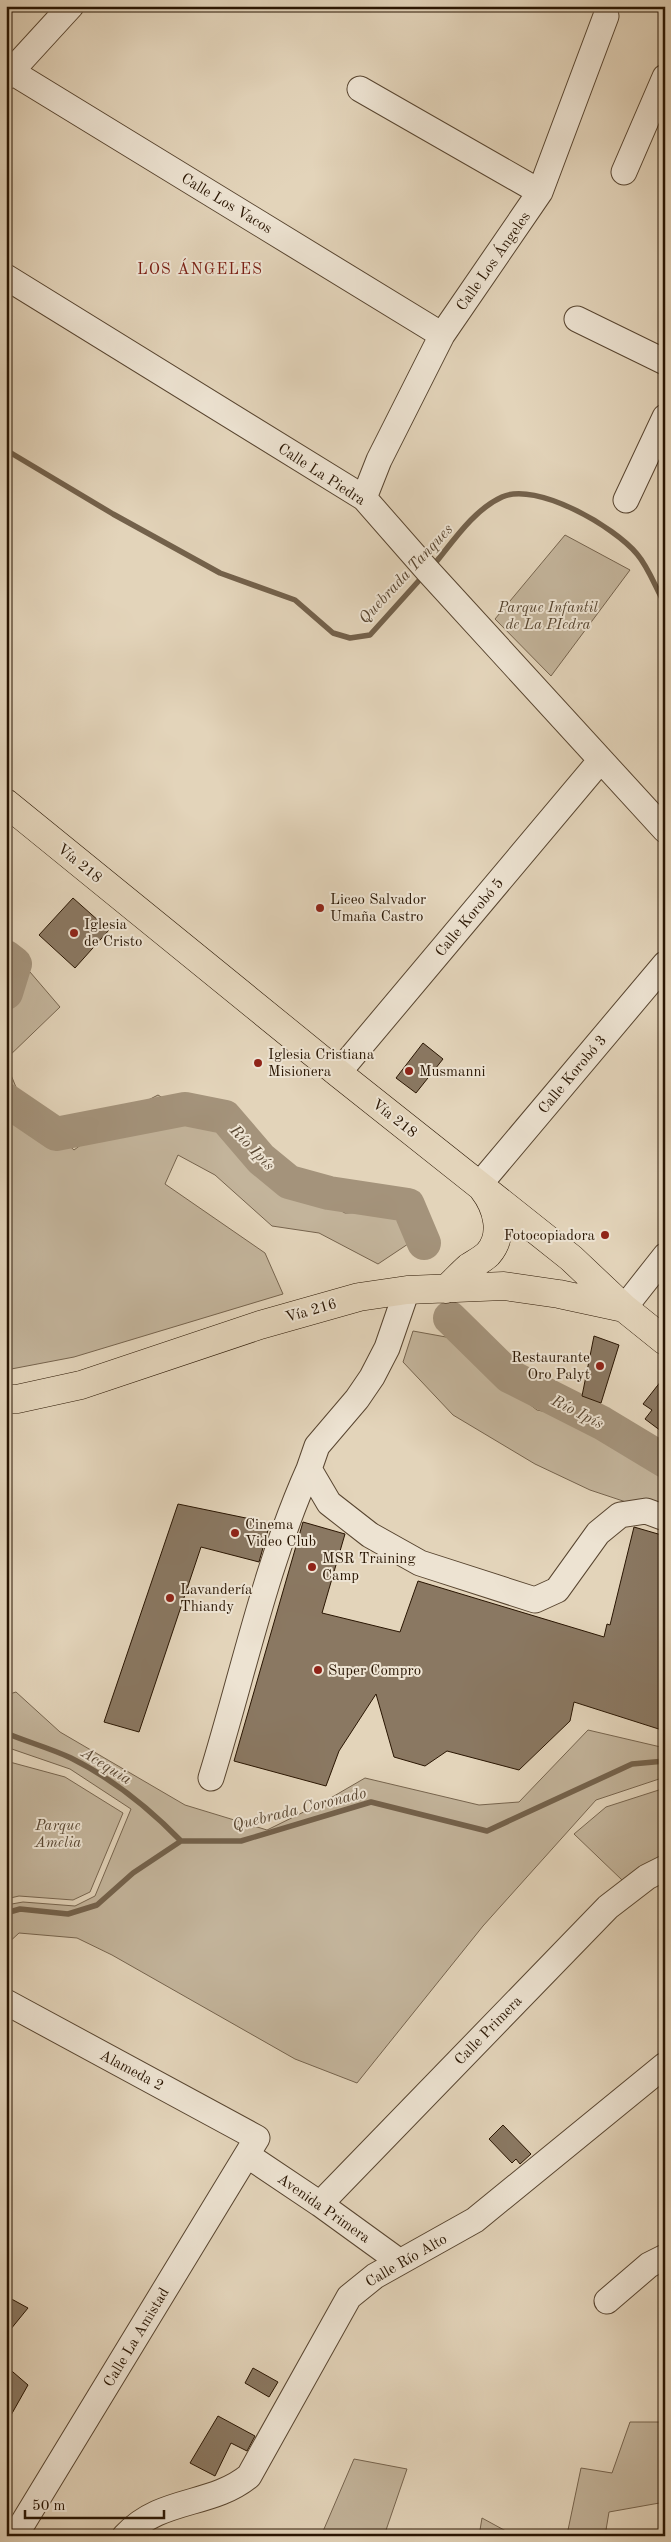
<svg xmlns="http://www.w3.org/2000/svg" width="671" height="2542" font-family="'Old Standard TT',serif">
<rect width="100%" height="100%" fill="#e3d4ba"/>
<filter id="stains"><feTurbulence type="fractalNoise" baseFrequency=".004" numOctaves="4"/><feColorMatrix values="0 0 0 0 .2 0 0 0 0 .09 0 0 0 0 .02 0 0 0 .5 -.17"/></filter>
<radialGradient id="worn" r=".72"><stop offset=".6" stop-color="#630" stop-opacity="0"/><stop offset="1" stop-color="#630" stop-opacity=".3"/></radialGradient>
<path fill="#c3b49b" stroke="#76644e" d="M565,535L630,570L551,676L495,619Z
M6,952L30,972L60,1007L6,1059Z
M6,1063L23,1104L74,1150L125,1112L158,1095L261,1159L289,1182L345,1213L399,1211L411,1242L378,1264L319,1233L272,1226L215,1175L178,1155L165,1184L265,1253L283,1294L74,1357L6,1370V1284L10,1267L6,1265Z
M413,1331L457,1339L486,1371L537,1410L602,1423L665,1461V1515L590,1490L535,1464L453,1415L403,1362Z
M16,1692L60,1732L185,1805L267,1830L322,1803L365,1778L479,1805L519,1802L588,1730L665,1748V1777L596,1800L483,1926L357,2083L295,2059L112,1955L77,1938L19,1933L6,1945V1905L23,1902L75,1906L95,1896L131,1809L70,1769L6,1747V1695Z
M6,1761L65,1777L123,1813L90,1892L73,1900L19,1896L6,1899Z
M665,1788V1856L622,1880L574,1834L606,1807Z
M630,2422H665V2502L609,2512L605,2536H559L568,2530L581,2468L612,2473Z
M354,2459L407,2469L384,2536H321Z
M482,2518L515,2536H479Z"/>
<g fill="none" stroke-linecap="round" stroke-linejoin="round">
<path stroke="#73614b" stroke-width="5.5" d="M6,450L113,514L220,573L295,600L333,633L350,638L370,635L424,575
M432,567C452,543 473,510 502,497C536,481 615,527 637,554C649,568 656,589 665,604
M6,1733C27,1742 50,1748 71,1758C113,1779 149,1808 181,1841
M6,1913L20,1909L68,1914L97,1905L133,1873L181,1841H241L371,1802L487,1831L632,1764L665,1761"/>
<path stroke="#a4937b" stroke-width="34" d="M6,957L15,964L6,993
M6,1100L56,1134L185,1109L225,1117L261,1159L289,1182L329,1193L408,1205L424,1243
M450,1318L509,1376L602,1423L665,1461"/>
</g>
<path fill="#8a7862" stroke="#291502" d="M73,898L109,930L75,968L39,935Z
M423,1043L443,1059L416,1093L396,1078Z
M594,1336L619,1345L601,1403L582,1396Z
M665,1376V1434L645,1419L652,1410L643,1404Z
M178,1504L270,1523L259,1562L201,1547L139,1732L104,1722Z
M303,1522L345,1534L322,1613L400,1632L418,1581L604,1637L607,1624L610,1625L634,1527L665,1536V1731L574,1702L570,1721L519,1770L447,1751L425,1766L394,1757L376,1694L339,1751L326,1786L234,1761Z
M503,2125L531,2154L520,2164L516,2159L512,2163L489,2139Z
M6,2296L28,2308L6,2335Z
M6,2366L28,2385L6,2424Z
M253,2368L278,2382L269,2397L245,2383Z
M218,2416L255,2436L247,2451L231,2443L215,2476L190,2463Z"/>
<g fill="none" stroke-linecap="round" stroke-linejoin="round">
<defs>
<path id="minor" d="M12,72L442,335
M6,77L71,6
M360,89L540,192
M624,172L665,77
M6,277L364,498L428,571L665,830
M577,319L665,362
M364,498L379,460L442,335L540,192L606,16
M626,500L665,417
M338,1073L600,761
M479,1185L665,964
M407,1290L387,1348L372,1377L357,1399L317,1446L309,1469L329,1503L370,1535L420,1563L535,1600L557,1590L598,1533L620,1515L646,1511L665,1518
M624,1308L665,1256
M211,1778C243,1675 265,1567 309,1469
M6,2002L257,2138L15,2536
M247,2155L320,2204L400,2262
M320,2204L608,1907L647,1877L665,1868
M607,2301L649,2265L665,2257
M125,2536C161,2497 211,2507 249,2476L349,2297L375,2276L475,2220L665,2065"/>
<path id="major" d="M6,803L338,1073L571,1258L624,1308L665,1341
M446,1289C454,1282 461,1274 469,1267C475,1263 483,1259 488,1254C505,1235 497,1207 483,1189
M6,1399H17L81,1385L260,1325L359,1297L407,1290L504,1286L559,1294L624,1308"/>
</defs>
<use href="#minor" stroke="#584530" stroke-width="27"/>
<use href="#major" stroke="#291502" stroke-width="29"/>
<use href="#minor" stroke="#ede3d2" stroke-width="25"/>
<use href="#major" stroke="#e3d4ba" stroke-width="28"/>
</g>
<g fill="#8f2418" stroke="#ede3d2" stroke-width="2">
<circle cx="320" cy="908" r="5"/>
<circle cx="74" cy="933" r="5"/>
<circle cx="258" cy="1063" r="5"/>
<circle cx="409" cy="1071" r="5"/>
<circle cx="605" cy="1235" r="5"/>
<circle cx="600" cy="1366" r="5"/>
<circle cx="235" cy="1533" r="5"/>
<circle cx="312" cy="1567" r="5"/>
<circle cx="170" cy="1598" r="5"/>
<circle cx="318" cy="1670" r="5"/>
</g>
<g text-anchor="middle" stroke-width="4" stroke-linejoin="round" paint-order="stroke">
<g font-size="15" fill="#291502" stroke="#ede3d2">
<text transform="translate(227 203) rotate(31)" y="5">Calle Los Vacos</text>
<text transform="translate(493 261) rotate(-55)" y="5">Calle Los Ángeles</text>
<text transform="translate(322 474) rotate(33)" y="5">Calle La Piedra</text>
<text transform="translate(80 863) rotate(39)" y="5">Vía 218</text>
<text transform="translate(469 917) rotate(-50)" y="5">Calle Korobó 5</text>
<text transform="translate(572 1074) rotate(-50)" y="5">Calle Korobó 3</text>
<text transform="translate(395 1118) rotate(38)" y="5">Vía 218</text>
<text transform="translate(311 1310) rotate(-16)" y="5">Vía 216</text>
<text transform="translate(488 2030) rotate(-46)" y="5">Calle Primera</text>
<text transform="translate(132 2070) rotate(28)" y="5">Alameda 2</text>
<text transform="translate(324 2208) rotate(35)" y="5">Avenida Primera</text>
<text transform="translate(406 2260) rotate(-30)" y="5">Calle Río Alto</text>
<text transform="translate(136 2337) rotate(-59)" y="5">Calle La Amistad</text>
</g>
<g font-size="15" font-style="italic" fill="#574530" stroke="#ede3d2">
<text x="548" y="612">Parque Infantil<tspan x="548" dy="17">de La PIedra</tspan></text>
<text x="58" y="1830">Parque<tspan x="58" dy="17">Amelia</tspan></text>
</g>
<g font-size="15" fill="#291502" stroke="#ede3d2" text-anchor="start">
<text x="330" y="904">Liceo Salvador<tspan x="330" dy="17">Umaña Castro</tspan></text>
<text x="84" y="929">Iglesia<tspan x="84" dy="17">de Cristo</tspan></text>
<text x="268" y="1059">Iglesia Cristiana<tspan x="268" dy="17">Misionera</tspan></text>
<text x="419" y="1076">Musmanni</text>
<text x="595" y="1240" text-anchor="end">Fotocopiadora</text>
<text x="590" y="1362" text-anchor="end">Restaurante<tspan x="590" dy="17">Oro Palyt</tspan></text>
<text x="245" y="1529">Cinema<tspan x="245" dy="17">Video Club</tspan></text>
<text x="322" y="1563">MSR Training<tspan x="322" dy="17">Camp</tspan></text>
<text x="180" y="1594">Lavandería<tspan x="180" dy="17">Thiandy</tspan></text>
<text x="328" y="1675">Super Compro</text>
</g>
<g font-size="16" letter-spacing="1" fill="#7a1f14" stroke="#ede3d2">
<text x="200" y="274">LOS ÁNGELES</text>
</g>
<g font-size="16" font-style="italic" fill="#5a4732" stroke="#ede3d2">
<text transform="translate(405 573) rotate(-47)" y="6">Quebrada Tanques</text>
<text transform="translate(253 1147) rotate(46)" y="6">Río Ipís</text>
<text transform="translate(578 1411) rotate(27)" y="6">Río Ipís</text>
<text transform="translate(107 1765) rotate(32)" y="6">Acequia</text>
<text transform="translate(299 1808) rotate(-14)" y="6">Quebrada Coronado</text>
</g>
</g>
<rect width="671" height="2542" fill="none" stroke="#e3d4ba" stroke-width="25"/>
<rect x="8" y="8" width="656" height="2527" fill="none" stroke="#291502" stroke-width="2.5"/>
<rect x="12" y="12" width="646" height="2517" fill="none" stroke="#291502"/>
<path d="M25 2510v8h139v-8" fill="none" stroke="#291502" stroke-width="2.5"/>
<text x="32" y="2510" font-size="15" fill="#291502" stroke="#ede3d2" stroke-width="4" paint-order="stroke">50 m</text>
<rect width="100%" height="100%" filter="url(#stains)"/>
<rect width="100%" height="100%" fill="url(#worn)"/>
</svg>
